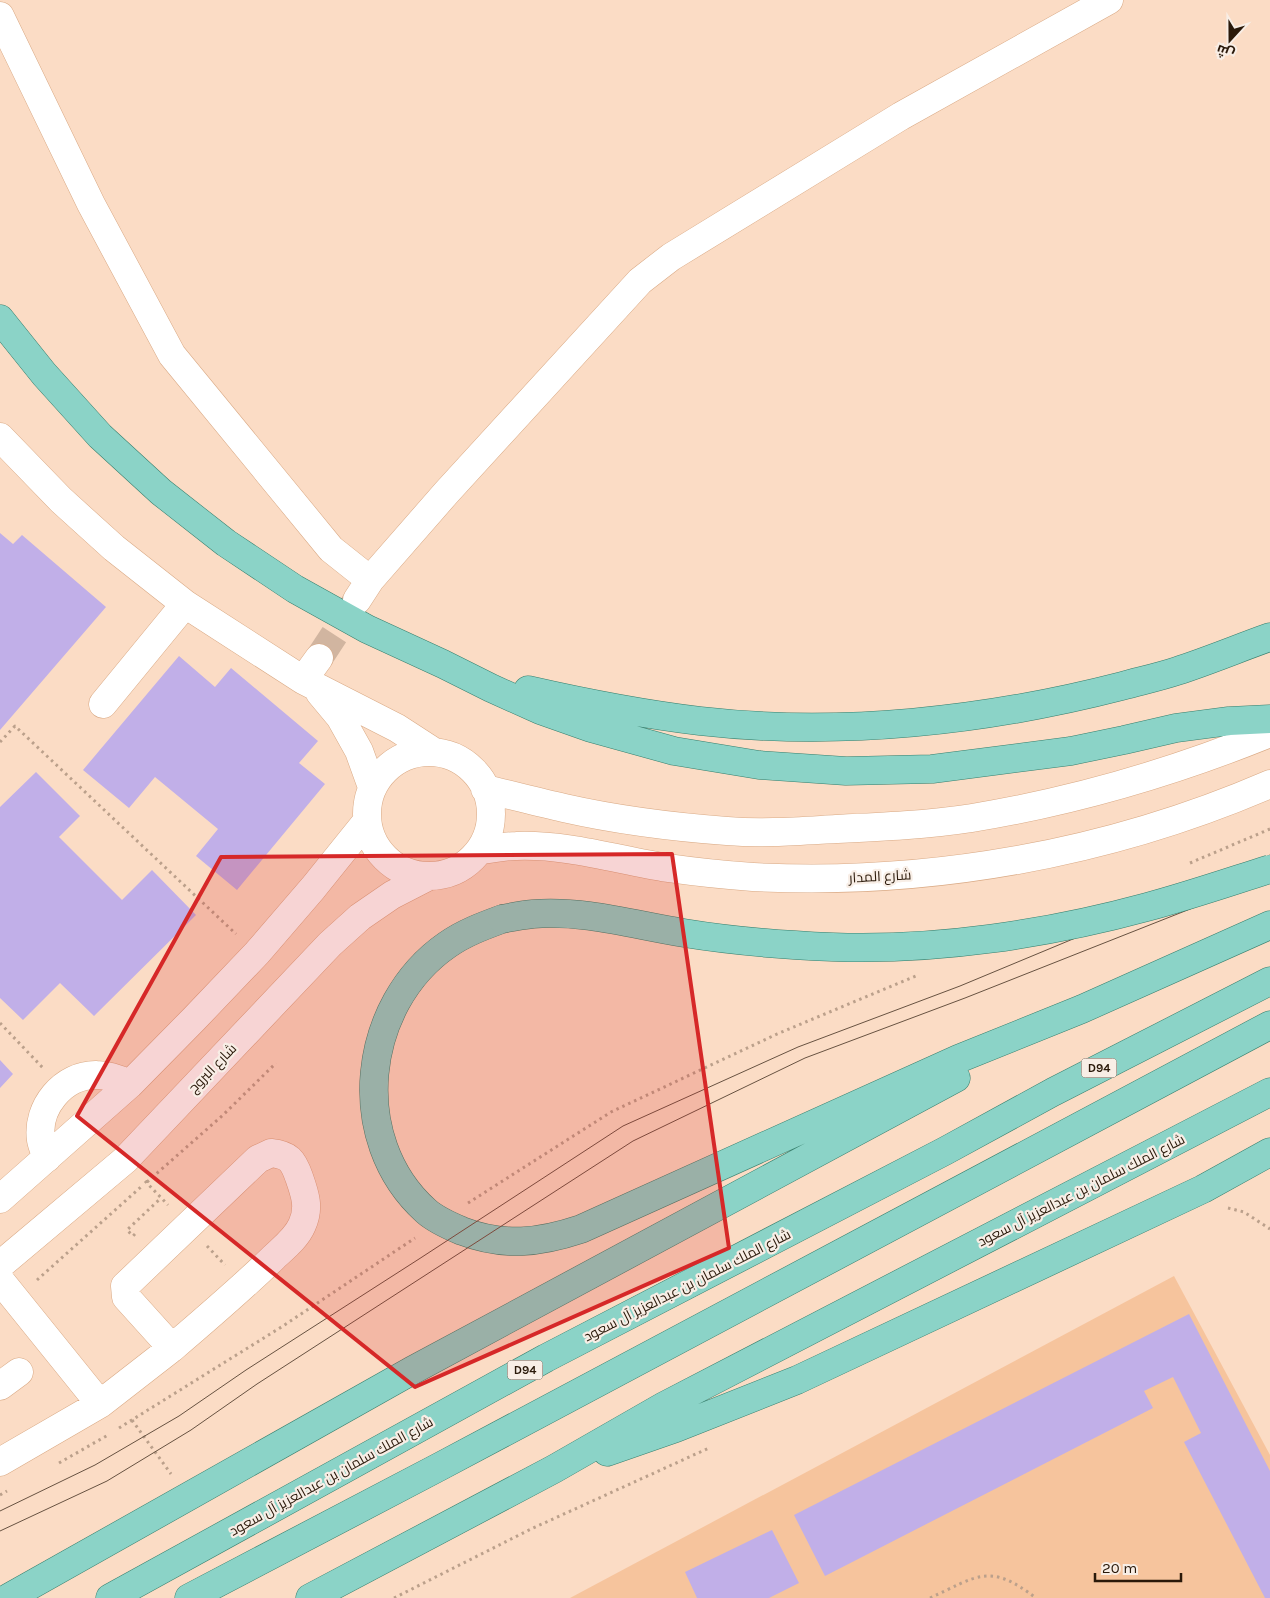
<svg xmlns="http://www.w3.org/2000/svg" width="1270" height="1598" font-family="Karla,Cairo,sans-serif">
<rect width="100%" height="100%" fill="#fbdcc5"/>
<path fill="#f6c49d" d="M1174,1276L1270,1455V1598H570Z"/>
<path fill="#c1afe8" d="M0,533L13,544L22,535L106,607L0,730Z
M179,656L215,687L231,668L318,741L299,763L325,784L237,890L196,856L218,829L155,777L129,808L83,770Z
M36,772L80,816L59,837L122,900L152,870L196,915L94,1016L60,983L23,1020L0,998V807Z
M0,1060L13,1074L0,1088Z
M1189,1314L1270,1471V1598H1265L1184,1442L1201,1433L1173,1377L1144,1391L1153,1408L825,1576L794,1515Z
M772,1530L799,1583L769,1598H697L685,1572Z"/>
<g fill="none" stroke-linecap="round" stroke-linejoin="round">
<path stroke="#d1b5a0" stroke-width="28" stroke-dasharray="28 14" stroke-linecap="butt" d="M319,658L357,600"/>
<defs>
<path id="minor" d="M0,16L91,204L172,355L331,549L370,580
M0,437L61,500L114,548L185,604L303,680L397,728L434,752
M357,600L370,580L446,493L640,281L671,257L901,116L1109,0
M303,680L319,658
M320,693L340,717L359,751L372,787
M103,704L185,604
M367 814a62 62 0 1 1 124 0a62 62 0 1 1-124 0Z
M485,789C511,795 537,802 564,808C617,820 673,827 727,831C763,834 800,831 836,829C881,827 927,825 972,818C1075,801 1174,772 1270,733
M480,850C492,849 504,846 516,846C567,844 618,860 668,868C696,872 725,875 753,877C929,886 1108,854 1270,784
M271,1153C289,1155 293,1160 299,1177C305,1194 310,1208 302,1225C296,1239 282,1249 272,1259C240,1290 206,1319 172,1348L126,1297L125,1286L258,1159Z
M47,1158C45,1152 42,1146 41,1140C36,1108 63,1074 97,1075C109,1075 119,1079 130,1084
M0,1199L130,1084L194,1019L257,953L313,888L367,821
M0,1265L125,1160L330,944L360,917L392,895L427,877
M0,1280L100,1404
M0,1386L19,1372
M0,1462L100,1404L172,1348"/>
<path id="major" d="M0,319L44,374L100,436L161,492L226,543L295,589L367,629L443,664L491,688L540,710L591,728L674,751L759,765L846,771L932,769L1071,751L1124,740L1176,728L1229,721L1270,719
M528,690C585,703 641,714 700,721C840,737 986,721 1122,686C1140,681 1159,677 1177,671C1208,661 1239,648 1270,637
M502,919C483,926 464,933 447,945C362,1004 346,1139 426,1211C436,1220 450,1226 462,1231C504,1247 539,1243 581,1229L958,1059L1082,1009L1270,925
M607,1452L676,1428L797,1380L1203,1189L1270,1152
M8,1598L413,1370L956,1078
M110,1598L546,1358L945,1151L1053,1092L1270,981
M189,1598L439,1467L1270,1025
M310,1598L554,1469L664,1406L1270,1092"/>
</defs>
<use href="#minor" stroke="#d9a984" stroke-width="29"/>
<use href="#major" stroke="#377f6d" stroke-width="29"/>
<path stroke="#bba08b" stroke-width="3" stroke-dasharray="2.5 4" stroke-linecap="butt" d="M0,742L15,726L236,934
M1190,863L1270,829
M0,1023L43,1068
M145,1181L168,1205
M147,1182L223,1115L276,1063
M468,1203L611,1112L777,1034L916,976
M1228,1208L1244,1212L1270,1229
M135,1234L133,1236L127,1230L161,1198
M207,1246L225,1265
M37,1280L142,1186
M132,1420L171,1474
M119,1428L283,1326L415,1238
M59,1463L108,1435
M0,1495L7,1491
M394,1598L531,1529L709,1448
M930,1598C978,1576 989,1562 1036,1598"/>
<use href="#minor" stroke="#fff" stroke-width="28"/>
<use href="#major" stroke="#8bd3c7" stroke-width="28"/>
<path stroke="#675241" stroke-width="1" d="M0,1511L95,1465L179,1416L246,1370L419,1259L623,1126L798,1047L960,986L1222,877L1270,855
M0,1531L107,1481L191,1430L257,1384L633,1141L805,1058L965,998L1228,894L1270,875"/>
<defs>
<path id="major-bridge" d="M502,919C512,917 523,915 533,914C585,910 634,925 684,933C733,941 783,945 832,947C935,951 1048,934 1147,907C1188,896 1229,882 1270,869"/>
</defs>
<use href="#major-bridge" stroke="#377f6d" stroke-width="29" stroke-linecap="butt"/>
<use href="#major-bridge" stroke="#8bd3c7" stroke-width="28"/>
</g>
<path fill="#d62828" fill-opacity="0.2" stroke="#d62828" stroke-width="4" stroke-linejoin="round" d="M672,854L729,1248L415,1387L77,1116L221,857Z"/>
<g text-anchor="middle" stroke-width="4.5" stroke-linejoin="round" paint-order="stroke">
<g fill="#f8eee6" stroke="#68594c" stroke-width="1">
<rect x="1081.5" y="1058.5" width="35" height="19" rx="4"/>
<rect x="507.5" y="1360.5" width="35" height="19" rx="4"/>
</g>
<g font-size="12" font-weight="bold" fill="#2a190a">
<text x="1099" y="1072">D94</text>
<text x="525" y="1374">D94</text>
</g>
<g font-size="14" fill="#2a190a" stroke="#f8eee6">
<text transform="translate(880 876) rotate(-3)" y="5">شارع المدار</text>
<text transform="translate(212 1068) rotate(-46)" y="5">شارع البروج</text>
<text transform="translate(1081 1190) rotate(-27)" y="5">شارع الملك سلمان بن عبدالعزيز آل سعود</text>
<text transform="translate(687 1285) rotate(-27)" y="5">شارع الملك سلمان بن عبدالعزيز آل سعود</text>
<text transform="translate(331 1476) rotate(-29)" y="5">شارع الملك سلمان بن عبدالعزيز آل سعود</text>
</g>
</g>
<g transform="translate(1230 40) rotate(201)" stroke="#f8eee6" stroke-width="4" paint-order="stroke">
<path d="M0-4L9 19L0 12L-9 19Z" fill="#2a190a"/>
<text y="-8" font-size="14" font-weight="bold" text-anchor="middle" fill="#2a190a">ش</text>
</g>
<path d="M1095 1573v8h86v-8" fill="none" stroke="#2a190a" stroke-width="2.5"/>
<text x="1102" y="1573" font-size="15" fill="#2a190a" stroke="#f8eee6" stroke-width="4" paint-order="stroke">20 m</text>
</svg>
